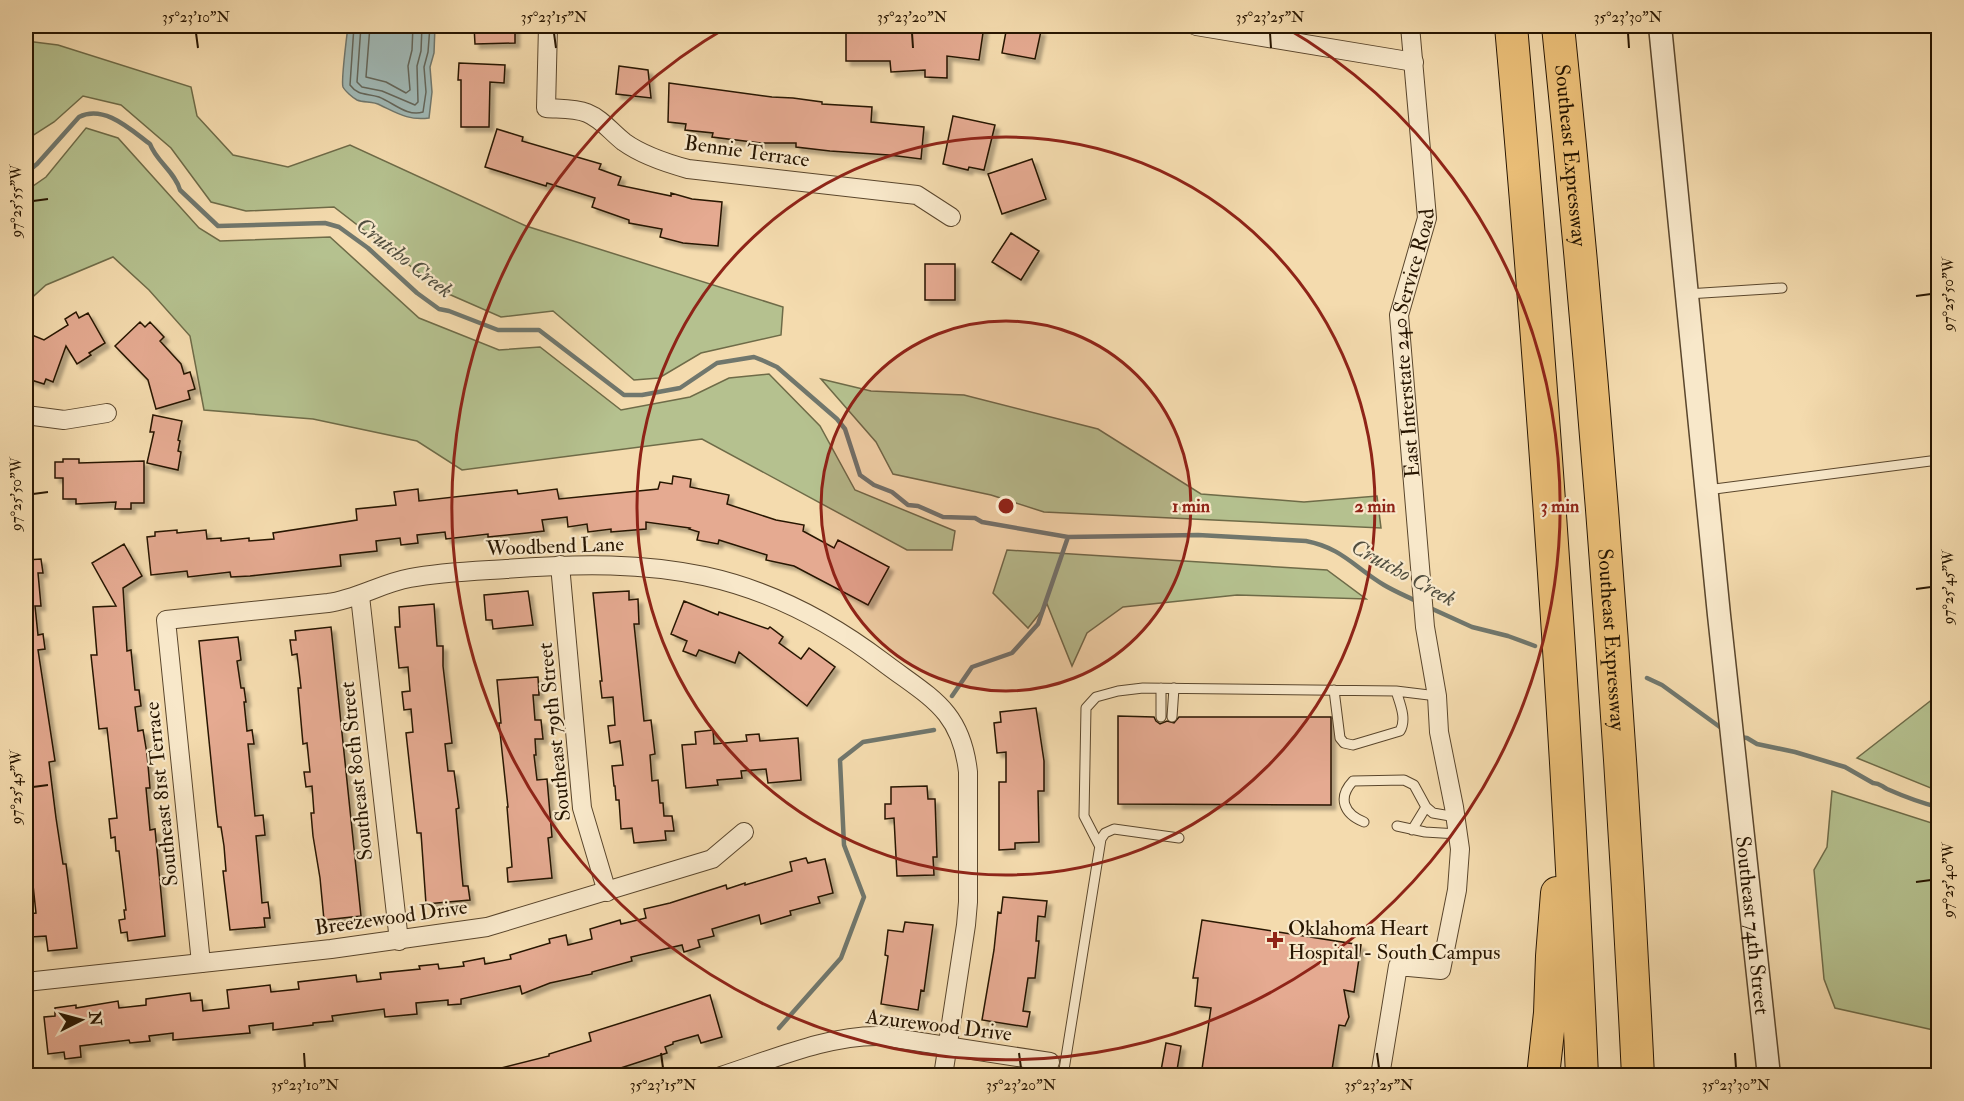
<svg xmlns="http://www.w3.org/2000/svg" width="1964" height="1101" font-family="'IM FELL Double Pica',serif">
<defs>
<filter id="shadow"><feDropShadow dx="4.5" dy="4.5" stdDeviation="1.5" flood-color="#0004"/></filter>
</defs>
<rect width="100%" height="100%" fill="#f4dbae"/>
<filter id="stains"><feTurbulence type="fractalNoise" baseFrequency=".00333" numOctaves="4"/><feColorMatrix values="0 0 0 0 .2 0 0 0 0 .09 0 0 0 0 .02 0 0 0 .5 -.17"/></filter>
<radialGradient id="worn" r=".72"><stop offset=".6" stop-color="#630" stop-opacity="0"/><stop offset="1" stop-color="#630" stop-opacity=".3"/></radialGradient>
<path fill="#b5c18f" stroke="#6e6b48" stroke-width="1.5" d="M26,41L58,45L191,87L197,116L233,155L288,167L350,145L526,226L783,307L781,335L701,353L659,378L634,380L553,311L501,317L444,292L334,207L246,211L211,202L171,148L121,105L83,96L54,122L26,140Z
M86,128L118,138L199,228L220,241L330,237L419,318L499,350L540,347L621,410L690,397L729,378L769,374L820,426L855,490L955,531L952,550H907L702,439L462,470L417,441L313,419L204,410L190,336L149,290L113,257L46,285L26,303V191L46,177Z
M821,379L871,391L964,395L1098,429L1201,494L1304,502L1377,496L1381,528L1044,512L991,495L893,474L876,442Z
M1007,550L1327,570L1366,599L1237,595L1123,607L1087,633L1072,666L1047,604L1028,628L993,593Z
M1938,695V791L1857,758Z
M1832,791L1938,825V1031L1835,1008L1824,979L1814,870L1827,847Z"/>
<path fill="#a0b8b5" stroke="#70776d" stroke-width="1.5" d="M348,26H435L434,53L430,67L432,92L429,118C409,121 397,113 380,105C373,101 364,103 357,100C353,98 345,91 343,87C341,82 347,34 348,26Z"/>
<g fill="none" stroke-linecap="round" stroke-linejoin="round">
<path stroke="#64665a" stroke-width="1.5" d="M354,26L350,85C358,96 367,93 379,97C394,103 407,117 423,112L426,92L424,67L428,52L430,26
M361,26L357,82L362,87L382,91L415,105L418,102L417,66L421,51L422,26
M370,26L366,77L386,82L406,93L410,90L408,66L412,50L413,26"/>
<path stroke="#70776d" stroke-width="4.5" d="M26,173L37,164L79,117C104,104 131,130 150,144C156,161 175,172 180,190L218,226L325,223L339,227L368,248L417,293L439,309L449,311L498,330H539L624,395H642L680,388L717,363L754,357L764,361L777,367L837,419L845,429L860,475L874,485L892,492L908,505L918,506L943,517L975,518L982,522L1068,537L1198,535L1306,541C1342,548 1354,567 1384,585C1394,591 1406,596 1418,602
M1428,607L1472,627L1508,636L1535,646
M1647,678L1662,685L1724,730
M952,696L972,667L1012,653L1038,624L1068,537
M1740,737L1747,738L1757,744L1795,752L1845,767L1873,783C1880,783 1881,786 1887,789C1903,796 1921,803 1938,807
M779,1028L841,958L864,897L844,845L840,760L863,742L934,730"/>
</g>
<path fill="#e5aa91" stroke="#271500" stroke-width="1.5" filter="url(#shadow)" d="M474,26L515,27V43L475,44Z
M968,26H984L979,60L947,56V78L925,77V70L891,72L890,61H846V28H874V32L910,30L967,31Z
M1007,26L1041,31L1035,59L1002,53Z
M459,63L505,65L504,83L490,82L489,127H461V80H458Z
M619,66L648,70L651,98L616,94Z
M669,83L772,97L793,98L822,102V104L872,107L871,122L924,127L921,159L889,155L830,151L796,147V143H761L712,137L713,133L685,130L686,124L668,122Z
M953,116L995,125L984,170L969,167L968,170L943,164Z
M497,129L523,137L522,141L601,164L599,169L621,177L618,185L671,196V193L692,199L722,202L718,246L683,243L660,237L662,229L629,223V220L592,207L595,198L547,183L546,186L485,167Z
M1032,159L1046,199L1002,214L988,174Z
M1011,233L1039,251L1021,280L992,262Z
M925,264H955V300H925Z
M76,312L79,318L88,313L105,343L89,353L91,355L77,364L66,346L53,382L46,379L44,384L28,379L30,374L26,372V338L30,340L32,335L44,340L68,325L65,319Z
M140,322L145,327L150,322L164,337L160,341L181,364L184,374L190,372L195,389L188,391L190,399L156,409L148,380L115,346Z
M153,415L182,421L178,440L180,441L178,451L181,452L178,470L147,463L154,432H150Z
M63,459H79V463L144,461V503H131V509H115L116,502L76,504V499H63V478H55V462H63Z
M673,476L691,479L690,487L729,495L727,504L776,520L804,525L803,531L834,548L838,540L889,567L868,605L794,566L766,560L767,555L719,540L718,544L697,540L699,532L689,529L690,528L646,522V529L611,532V529L588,532L587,524L568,527L567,517L542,520L544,531L527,533L488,537V534L446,539L445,532L417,535L418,543L401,545L400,538L376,541L377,551L340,555L341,566L250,576L231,577L230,572L188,577L187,571L151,575L147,537L155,536V532L177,530V533L206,530L207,539L221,538V541L249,538V541L274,539L273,533L357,520L356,509L396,505L394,492L418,489L419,501L517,490L518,494L557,489L559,499L658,489L660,482L672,484Z
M124,544L142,576L123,588L127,651L131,650L135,690H139L141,706L135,707L138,731L143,730L147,754L150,788H146L150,830L155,829L165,936L128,941L127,932L121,933L119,920L125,919L124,910H126L119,851H116L115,837L111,838L109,819L117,818L107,728L99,729L91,655H97L93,607L116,606L92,563Z
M41,559L43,573H38L41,606H35L38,635L43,634L45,649L38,650L55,761L49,762L56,818L63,864H66L77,948L48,951L46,936L30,937L28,914L36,913L33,885L26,886V868L33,867L29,840H26V560Z
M528,591L533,625L493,629L492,620H486L484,595Z
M629,591V600L638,599L639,624H634L644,721L651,720L655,754L650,755L652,781L658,780L660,803H663L664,816H672L674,831H665L666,840L634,843L632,828L621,829L619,800H616L615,786H614L612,766L623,765L620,741L610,743L608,726L615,725L613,697L602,698L600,681H602L593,593Z
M684,601L718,615L719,612L768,629L770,627L783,637L779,643L801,659L809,648L835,667L807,706L739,652L735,663L699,650L696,656L683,651L687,641L671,634Z
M434,604L437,646H443V666L452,743L445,744L448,771H454L459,808L456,809L463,886H468L470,900L426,904L421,833H417L406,733L413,732L411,709L404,710L402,692L410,691L408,667L399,668L395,627H400L399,607Z
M331,627L361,916L324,920L320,878L313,836L311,813H314L312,786L306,787L304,772H310L307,743L303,744L298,688H301L297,654L292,655L290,640H296L295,631Z
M238,637L241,660L237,661L241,688H244L246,702H244L247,731L252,730L254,744H248L255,816L263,815L265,835L256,836L261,890L262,903L268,902L270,918H264L265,927L230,930L223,871H226L224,846L221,827H218L216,810L199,641Z
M538,677L539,695H533L535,720H541L543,739H535L536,755H534L537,780L547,779L552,837L548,838L552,878L508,882L507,868L512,867L507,807H508L499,723H501L497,680Z
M1036,708L1044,761V791H1038L1039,842L1015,843V849L999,850V782H1006V752L997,753L994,723L1001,722L1000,712Z
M1118,716L1154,717L1156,721L1160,724L1167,721L1174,723L1179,717H1331V805L1118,804Z
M713,730L714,744L747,741L746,735L759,734L760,741L798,738L801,780L768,783L766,769L741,771L742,778L717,780L718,785L686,788L682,745L696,744L695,732Z
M927,786L928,799H935L937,857H933L934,875L897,876L894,818L885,819V804H891V787Z
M806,858L808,863L825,859L833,893L818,897L820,903L790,911L791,915L761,924L759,915L712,929L714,936L698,940L700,947L684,952L682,945L631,957L632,961L592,972V974L550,983L522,994L520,986L461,999V1004L448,1005V1000L416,1003L417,1014L385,1017L384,1009L332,1016L333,1021L313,1023V1025L273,1030V1023L249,1026L250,1033L173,1040V1033L149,1036L150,1041L130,1043L129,1040L80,1046L81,1057L65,1059L64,1052L48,1054L44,1017L55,1016V1008L76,1005V1008L118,1001L119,1008L146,1005V999L190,993L191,1001L202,1000L203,1011L229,1008L227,990L270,985L271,992L299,989L298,982L356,975L357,982L381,979L380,973L420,969L419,966L438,964L439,969L464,966L463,962L484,958L485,964L511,959L510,955L550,943L549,939L566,935L568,945L592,939L590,929L620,920L621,924L646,918L644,909L670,903L726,885L727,889L745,883V885L792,871L790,862Z
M1003,897L1047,901L1045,917L1038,916L1036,941H1039L1035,978H1028L1023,1011L1030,1012L1027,1027L982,1020L994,950L998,912L1001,913Z
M1202,920L1361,945L1354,992L1344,990L1349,1017L1345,1026L1339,1025L1331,1076H1201L1211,1008L1195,1006L1198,978H1193Z
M905,922L933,925L924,991L921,990L918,1010L881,1004L888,956L885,955L888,930L903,932Z
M710,995L722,1037L701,1043L698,1035L673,1042V1044L665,1047L667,1053L596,1076H489V1071L549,1056V1054L591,1041L589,1033Z
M1166,1043L1181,1046L1176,1076H1160Z"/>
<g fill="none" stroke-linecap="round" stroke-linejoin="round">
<defs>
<path id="service" d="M1687,294L1782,288
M1707,490L1938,460
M1334,690L1340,738L1344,743L1353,745L1400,731C1407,719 1400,704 1396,691
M1161,717V688
M1172,717L1174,688
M1364,822C1344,814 1337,798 1353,781L1404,780L1414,785L1426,807L1433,813L1456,817
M1397,826L1425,832L1458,834
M1412,830L1426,807
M1099,845L1084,816L1086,708L1096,697L1118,691L1143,688L1396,691L1437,696
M1063,1076L1101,839L1105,833L1114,829L1179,838"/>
<g id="minor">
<path d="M548,26L546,108C559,109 575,108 587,113C602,119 611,132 624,142C642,155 666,163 688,169L917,195L951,217"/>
<path d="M1196,26L1414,62"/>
<path d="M26,415L64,420L107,413"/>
<path d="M560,565L582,808L607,892"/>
<path d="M360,596L399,941"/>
<path d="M201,963L166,620L328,603C357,599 382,583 410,578C441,572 474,571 506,569C655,557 761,569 883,662C929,697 961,709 968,772V902L966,925L943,1076"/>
<path d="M26,982L331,949L487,927L712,859L744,832"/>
<path d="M721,1076C771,1060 830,1034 882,1036L1050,1062"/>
<path id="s1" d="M1380,1076L1398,966L1441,970L1457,890L1460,849L1454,807L1439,732L1437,696L1425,627L1399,315L1427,218L1410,26"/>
</g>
<g id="tertiary">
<path id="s2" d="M1660,26L1719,615L1769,1076"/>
</g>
<g id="motorway">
<path d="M1511,26C1542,375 1567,725 1582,1076"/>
<path id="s3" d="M1558,26C1594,374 1621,725 1638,1076"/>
<path d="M1543,1076L1550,1013L1552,956L1557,893"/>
</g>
</defs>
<use href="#service" stroke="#5a462c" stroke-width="11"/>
<use href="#minor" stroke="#5a462c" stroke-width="20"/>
<use href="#tertiary" stroke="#5a462c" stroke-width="25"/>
<use href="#motorway" stroke="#271500" stroke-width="34"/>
<use href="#service" stroke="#f8e8ca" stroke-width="9"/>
<use href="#minor" stroke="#f8e8ca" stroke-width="18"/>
<use href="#tertiary" stroke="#f8e8ca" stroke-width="22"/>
<use href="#motorway" stroke="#eabe77" stroke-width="32"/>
</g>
<path fill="none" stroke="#271500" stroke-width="2" d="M196,33L198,48M554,33L556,48M912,33L913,48M1270,33L1271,48M1628,33L1629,48M33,201L48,199M1916,296L1931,294M33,494L48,492M1916,589L1931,587M33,787L48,785M1916,882L1931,880M304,1053L305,1068M661,1053L663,1068M1019,1053L1021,1068M1377,1053L1379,1068M1735,1053L1736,1068"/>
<circle cx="1006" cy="506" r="185" fill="#8f2418" fill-opacity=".12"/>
<g fill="none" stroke="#8f2418" stroke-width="3">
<circle cx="1006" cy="506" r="185"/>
<circle cx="1006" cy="506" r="369"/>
<path d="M1283 26A554 554 0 1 1 729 26"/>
</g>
<path fill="#8f2418" stroke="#f8e8ca" stroke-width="2" d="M1272 931h6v6h6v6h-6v6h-6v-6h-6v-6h6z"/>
<g text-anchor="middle" stroke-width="4.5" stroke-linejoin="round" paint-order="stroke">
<g font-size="21" fill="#271500" stroke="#f8e8ca">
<text transform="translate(747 151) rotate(8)" y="7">Bennie Terrace</text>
<text dy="7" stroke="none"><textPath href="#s3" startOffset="130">Southeast Expressway</textPath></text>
<text dy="7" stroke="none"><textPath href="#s1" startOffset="789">East Interstate 240 Service Road</textPath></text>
<text transform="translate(555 546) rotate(-2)" y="7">Woodbend Lane</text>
<text dy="7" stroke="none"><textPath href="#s3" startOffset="616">Southeast Expressway</textPath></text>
<text transform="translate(554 732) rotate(-96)" y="7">Southeast 79th Street</text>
<text transform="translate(356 771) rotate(-96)" y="7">Southeast 80th Street</text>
<text transform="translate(161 794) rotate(-96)" y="7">Southeast 81st Terrace</text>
<text transform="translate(391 917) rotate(-8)" y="7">Breezewood Drive</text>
<text dy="7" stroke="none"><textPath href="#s2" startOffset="904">Southeast 74th Street</textPath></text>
<text transform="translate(939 1025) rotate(7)" y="7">Azurewood Drive</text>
</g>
<g font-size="21" fill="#271500" stroke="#f8e8ca" text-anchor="start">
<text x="1288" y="935">Oklahoma Heart<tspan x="1288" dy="24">Hospital - South Campus</tspan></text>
</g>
<g font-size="22" font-style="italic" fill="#514e3f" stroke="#f8e8ca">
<text transform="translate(405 257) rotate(38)" y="8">Crutcho Creek</text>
<text transform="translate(1404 572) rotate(29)" y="8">Crutcho Creek</text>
</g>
</g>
<circle cx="1006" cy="506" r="9" fill="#8f2418" stroke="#f8e8ca" stroke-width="3"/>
<g font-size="18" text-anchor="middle" font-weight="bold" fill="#8f2418" stroke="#f8e8ca" stroke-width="4.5" stroke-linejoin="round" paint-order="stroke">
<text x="1191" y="512">1 min</text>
<text x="1375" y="512">2 min</text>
<text x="1560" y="512">3 min</text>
</g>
<rect width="1964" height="1101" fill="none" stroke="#f4dbae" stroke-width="66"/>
<g transform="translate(81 1020) rotate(84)" stroke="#f8e8ca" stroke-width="4.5" paint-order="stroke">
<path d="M0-4.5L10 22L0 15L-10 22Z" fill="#271500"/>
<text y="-9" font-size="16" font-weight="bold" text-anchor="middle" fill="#271500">N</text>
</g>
<rect x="33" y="33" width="1898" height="1035" fill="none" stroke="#271500" stroke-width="2"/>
<g font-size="15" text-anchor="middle" fill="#271500">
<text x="196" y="22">35°23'10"N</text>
<text x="554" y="22">35°23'15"N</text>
<text x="912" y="22">35°23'20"N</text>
<text x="1270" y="22">35°23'25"N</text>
<text x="1628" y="22">35°23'30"N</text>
<text transform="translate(16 201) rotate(-90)" y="5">97°25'55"W</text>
<text transform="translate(1948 294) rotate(-90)" y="5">97°25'50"W</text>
<text transform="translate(16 494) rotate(-90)" y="5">97°25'50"W</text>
<text transform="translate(1948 587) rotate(-90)" y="5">97°25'45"W</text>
<text transform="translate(16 787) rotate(-90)" y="5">97°25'45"W</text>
<text transform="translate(1948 880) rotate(-90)" y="5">97°25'40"W</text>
<text x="305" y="1090">35°23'10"N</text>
<text x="663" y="1090">35°23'15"N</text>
<text x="1021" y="1090">35°23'20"N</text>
<text x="1379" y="1090">35°23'25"N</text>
<text x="1736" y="1090">35°23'30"N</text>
</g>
<rect width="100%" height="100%" filter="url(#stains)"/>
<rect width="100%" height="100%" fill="url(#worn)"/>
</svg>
